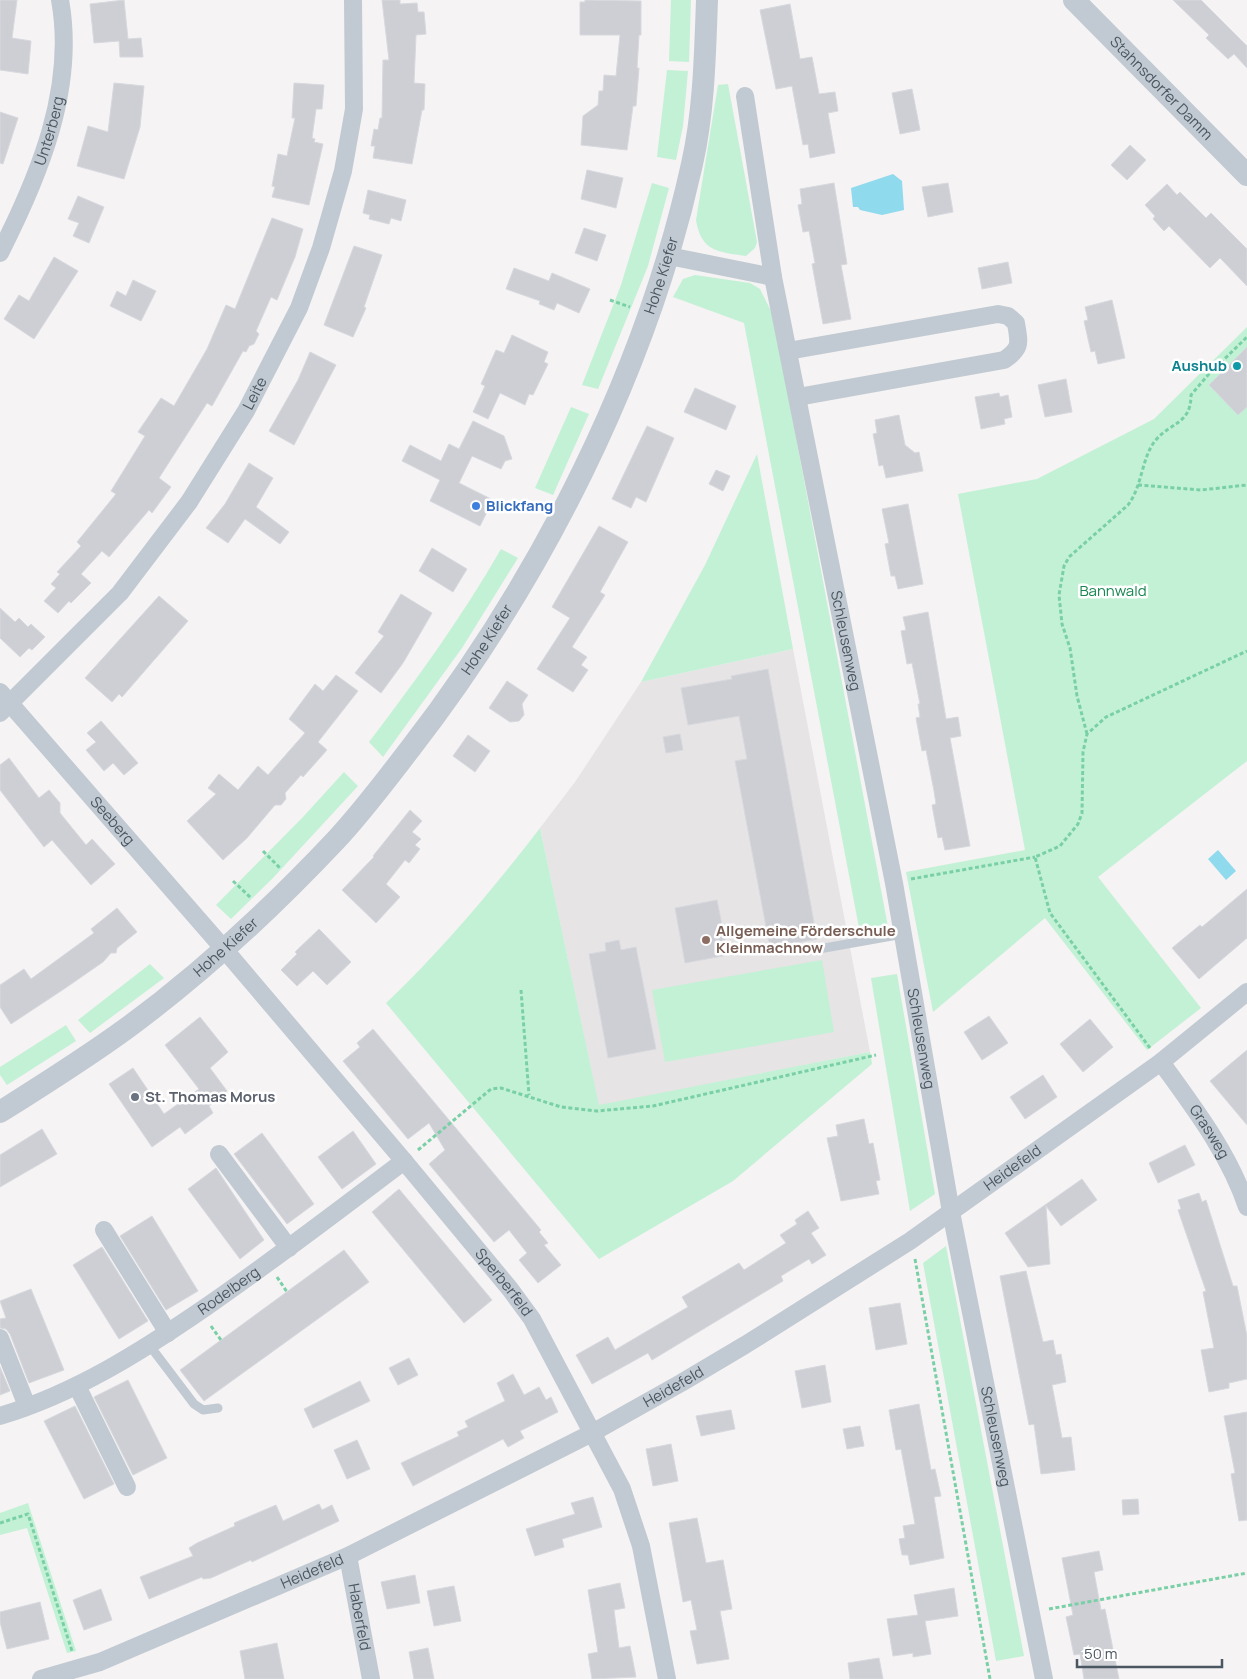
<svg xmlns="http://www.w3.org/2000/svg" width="1247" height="1679" font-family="Manrope,sans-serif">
<rect width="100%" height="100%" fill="#f5f3f3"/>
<path fill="#e6e4e5" d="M793,649L870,1052L599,1106L540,828L575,782L641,682Z"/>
<path fill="#c3f1d5" d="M671,0H691L689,62L669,61Z
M667,70L688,71L683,126L676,160L657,157Z
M728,84L757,242L755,248L746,256C719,252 701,252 696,220L718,85Z
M652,183L669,188L648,266L598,389L582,385L621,285Z
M695,275L750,283L760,289L773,315L888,927L860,933L744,323L673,297L683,279Z
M1247,327V761L1098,877L1201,1008L1147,1050L1045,918L933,1012L906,872L1025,850L958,494L1037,479L1154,419Z
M571,407L589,414L553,495L535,488Z
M757,454L793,649L641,682L705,565Z
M501,549L518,558L462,648L383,757L369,742C417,679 462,617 501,549Z
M344,772L358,786L273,878L231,919L216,905L303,817Z
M540,828L599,1105L870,1052L872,1064L733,1181L599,1259L386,1003C443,949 493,889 540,828Z
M822,960L834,1032L665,1062L652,990Z
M150,964L164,978L90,1033L78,1020Z
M897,974L935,1194L910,1211L871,978Z
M66,1025L76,1041L7,1085L0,1075V1067Z
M946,1246L1024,1656L996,1661L923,1263Z
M28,1503L76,1651L67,1653L27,1528L0,1535V1513Z"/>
<path fill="#90daee" d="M893,174L902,181L904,210L882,215L860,210L858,207H853L851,188Z
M1218,850L1236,871L1226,880L1208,859Z"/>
<path fill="#cdcfd5" stroke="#d7d9de" d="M0,0H17L12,38L31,41L28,74L0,70Z
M124,0L128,39L141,38L143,57H120L119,41L94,43L90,4Z
M382,0H400V4L417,3L418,12H424L426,34L416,35L414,83L425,84L424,110H422L412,164L373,158L375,146H371L374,129L378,130L380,118H382L383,60H389Z
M585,0L641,1V35H639L637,68H639L636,106H633L627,150L581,145L583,116L598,105L599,91H603L604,75L616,76L620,35H580V2H585Z
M1173,0H1201L1247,46V68L1234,54L1228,59L1206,38L1209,35Z
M790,4L800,59L812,57L819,94L835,92L838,111L828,113L835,153L810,158L808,144L803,145L792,86L776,89L760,10Z
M114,83L144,86L140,127L124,179L77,166L88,126L108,132Z
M294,83L324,85L322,109H316L312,138L315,139L314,142L323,144L309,205L272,197L275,187L272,186L278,154L287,156L295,118H292Z
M912,89L920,130L900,134L892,93Z
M0,112L18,118L3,164L0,163Z
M1130,145L1146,160L1127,180L1111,165Z
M587,170L623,178L616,208L581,199Z
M834,183L847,264L841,265L851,319L823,324L812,264L815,263L809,231L803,232L798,205L802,204L800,189Z
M948,183L953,212L928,217L922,187Z
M1167,184L1177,195L1180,192L1206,218L1211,213L1247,249V286L1220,258L1210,268L1169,226L1164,231L1153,219L1155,216L1145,205Z
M368,190L406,200L401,221L391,218L389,224L369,219L370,215L363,213Z
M78,196L104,207L89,243L73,236L79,223L68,219Z
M272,218L303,229L295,257L277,300L271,297L256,331L259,334L254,344L249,346L246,352L243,351L212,406L207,403L159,478L171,487L152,513L149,510L109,557L102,551L81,574L91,583L71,603L69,601L58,613L44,601L56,588L51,584L60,574L57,572L81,546L77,542L116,494L111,491L145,436L138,432L161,398L174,406L207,349L226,305L235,309Z
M584,228L606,235L597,261L575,253Z
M354,246L382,255L364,307L366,308L353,337L324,325Z
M54,257L78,271L34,339L4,319L19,295L29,301Z
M1008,262L1012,283L982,289L978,268Z
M514,268L549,281L552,273L590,289L579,313L557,303L554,310L539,304L540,301L506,289Z
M133,280L156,291L141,321L110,306L117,291L126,296Z
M1112,300L1125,358L1098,364L1095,351L1091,352L1084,321L1088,320L1085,307Z
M512,335L548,352L544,362L548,364L533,395L529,394L525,405L500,393L488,419L473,412L485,386L481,384L496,350L504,353Z
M1247,347V407L1238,415L1209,385Z
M310,352L336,365L294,445L269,431L298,380Z
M1066,379L1072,412L1045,417L1038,385Z
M695,388L736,406L726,430L684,412Z
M999,393L1000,397L1008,395L1012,417L1004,419L1005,424L981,429L975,397Z
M899,415L905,445L915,453L919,452L923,471L886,478L883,465L879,466L876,449L873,434L877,433L875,420Z
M473,421L504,436L512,459L505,461L501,469L472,456L459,483L493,500L480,526L430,501L440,480L402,461L410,445L441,461L449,444L459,449Z
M647,426L674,438L646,502L636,497L631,508L612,499Z
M249,463L273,478L256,507L289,532L280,544L245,519L228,543L206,528L225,504Z
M716,470L730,476L723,491L709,484Z
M908,504L923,584L898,589L895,576H891L885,544L889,543L882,509Z
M599,526L628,542L600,592L605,595L572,647L587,657L581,665L588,670L573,692L537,669L570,618L552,607Z
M432,548L467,569L453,592L419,571Z
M401,594L432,613L403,663L381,693L355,673L384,636L378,632Z
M159,596L188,621L122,697L119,694L112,702L85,678Z
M0,608L15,622L19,618L28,627L31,624L45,637L32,650L29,648L20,657L0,638Z
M928,612L946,719L958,717L961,736L950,738L970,846L945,850L942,837L938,838L932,805L936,804L934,791L926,750L922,751L916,718L920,717L918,704H920L912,663L907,664L901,631L906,630L903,617Z
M768,669L817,939L770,948L735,761L747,759L739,716L688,725L681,688L732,679L731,676Z
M336,675L358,691L318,742L327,750L303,777L301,775L285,793L286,799L281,805H275L247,838L223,860L187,821L216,794L208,788L219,774L238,790L258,766L268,775L305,733L289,719L315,684L323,691Z
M507,681L528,695L522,704L524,715L519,721L510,722L489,708Z
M101,721L138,763L124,775L113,763L104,771L86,750L96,742L87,733Z
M680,734L683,750L666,753L663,737Z
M468,735L490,751L475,772L453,756Z
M9,758L39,798L49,790L60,803V813L86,845L92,839L115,864L91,885L52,840L44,847L0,790V765Z
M410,810L422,821L412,832L421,839L415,845L420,849L409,863L405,860L386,884L400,897L376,923L342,890L374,857L373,856Z
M1247,889V938L1199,979L1172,948L1200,925L1202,927Z
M717,900L728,955L685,963L675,908Z
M117,908L137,932L117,948L116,953H111L103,962L64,989L11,1024L0,1007V985L24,969L31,979L94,933L91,929Z
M319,929L351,962L327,985L313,971L297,986L281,970L297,954L295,952Z
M619,940L621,950L636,947L656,1049L608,1058L589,954L606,951L605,943Z
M989,1016L1008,1043L982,1060L964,1032Z
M200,1017L228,1052L210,1068L227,1091L209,1106L213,1113L185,1134L180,1127L152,1147L109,1084L133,1068L164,1114L199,1089L165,1045Z
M1090,1019L1113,1047L1083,1072L1060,1044Z
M373,1029L541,1230L539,1232L548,1243L544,1245L561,1265L538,1283L519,1260L527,1253L509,1230L494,1242L429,1164L445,1150L429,1123L408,1139L343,1061L360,1047L357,1043Z
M1247,1050V1125L1210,1081Z
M1043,1075L1057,1097L1025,1119L1010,1097Z
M864,1119L869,1144L873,1143L880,1180L876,1181L879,1194L841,1201L827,1138L838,1136L836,1125Z
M42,1129L57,1154L0,1187V1155Z
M353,1131L376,1164L342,1189L318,1157Z
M262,1133L314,1204L287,1224L234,1154Z
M1185,1145L1195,1165L1158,1183L1149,1163Z
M216,1168L264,1240L240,1259L188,1189Z
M1082,1179L1097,1200L1061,1226L1046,1206L1050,1264L1028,1267L1005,1233Z
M399,1189L492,1300L464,1323L372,1212Z
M1199,1193L1202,1202L1206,1200L1233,1286H1237L1247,1336V1379L1229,1383V1388L1209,1392L1201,1350L1214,1348L1203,1292L1206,1291L1178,1210L1181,1209L1178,1200Z
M808,1211L819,1228L811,1233L826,1255L812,1264L809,1259L781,1276L783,1281L652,1360L648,1353L592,1384L576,1355L608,1337L615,1350L688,1307L682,1297L739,1263L744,1270L786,1243L780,1235L797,1224L795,1220Z
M152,1216L198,1291L166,1310L120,1236Z
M102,1247L148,1321L119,1339L73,1265Z
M344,1250L369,1282L204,1401L180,1370Z
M1026,1271L1043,1342L1053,1340L1056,1355L1061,1354L1066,1382L1052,1385L1062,1438L1071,1437L1075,1470L1041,1474L1034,1424L1029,1425L1000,1276Z
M31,1289L64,1370L29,1383L10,1334L6,1329L0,1328V1319L6,1318L0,1301Z
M900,1303L907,1344L876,1350L869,1308Z
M409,1358L418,1375L398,1385L389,1368Z
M825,1365L831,1402L802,1408L795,1371Z
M0,1367L10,1391L0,1395Z
M513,1374L524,1395L539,1387L546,1400L551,1397L558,1412L520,1431L524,1438L508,1447L503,1439L413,1486L401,1463L459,1436L457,1432L468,1427L465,1421L505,1401L497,1383Z
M128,1380L167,1458L133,1475L94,1397Z
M360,1381L370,1401L313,1428L304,1409Z
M919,1404L931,1470L935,1469L941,1496L934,1497L944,1558L910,1565L908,1555H902L899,1539L905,1538L903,1526L915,1524L901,1449L896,1450L889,1410Z
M75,1406L114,1484L84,1499L44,1421Z
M731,1410L735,1429L701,1436L696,1416Z
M1247,1412V1520L1239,1521L1231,1474L1235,1473L1224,1416Z
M860,1426L864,1446L847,1449L843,1429Z
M357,1440L370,1469L347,1479L334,1450Z
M671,1444L678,1481L653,1486L646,1449Z
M593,1497L602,1527L562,1539L564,1547L535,1556L526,1529L575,1514L571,1503Z
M1138,1499L1139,1514L1123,1515L1122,1500Z
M319,1504L322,1510L332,1505L339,1521L252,1562L251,1560L211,1578L203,1579L202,1577L149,1599L140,1577L193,1556L189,1548L197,1543L235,1526L234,1523L276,1505L283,1521Z
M697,1518L706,1563L723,1560L732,1609L720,1611L729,1659L697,1664L690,1631L697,1630L691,1600L683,1602L669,1523Z
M1099,1551L1103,1570L1094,1572L1101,1610L1105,1609L1119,1679H1084L1080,1654L1074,1655L1066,1617L1073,1615L1062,1558Z
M415,1575L420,1603L387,1609L381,1582Z
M620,1583L625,1608L614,1610L619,1648L630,1646L636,1677L592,1679L588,1654L598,1652L588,1590Z
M454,1586L461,1621L434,1626L427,1591Z
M954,1588L958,1616L925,1621L931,1654L913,1657V1653L893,1656L887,1619L918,1615L914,1595Z
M101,1589L112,1620L84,1630L73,1600Z
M40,1602L49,1639L7,1649L0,1622V1612Z
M277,1643L284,1679H245L240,1651Z
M428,1648L434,1679H414L409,1652Z
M879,1658L883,1679H850L848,1663Z"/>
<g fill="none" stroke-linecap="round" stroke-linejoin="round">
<path stroke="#7ad0a6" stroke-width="3" stroke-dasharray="4 2.5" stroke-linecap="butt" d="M610,300L630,307
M1138,485L1201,490L1247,485
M1087,734L1077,696L1070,648L1062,624L1059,595L1064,566L1069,557L1128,505C1142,487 1142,457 1155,441C1170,422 1191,425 1191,395L1208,375L1247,337
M263,851L280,868
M911,879L1035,857
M233,881L251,898
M521,990L529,1095
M1150,1048L1050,913L1035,857L1060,846L1078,824L1082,813L1083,752L1087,734L1106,717L1247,651
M418,1150L491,1089L501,1088L561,1107L597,1111L653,1106L876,1055
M915,1259L990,1679
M277,1277L287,1292
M211,1326L221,1340
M0,1523L28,1514L72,1651
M1049,1609L1247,1573"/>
<path stroke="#c1cad2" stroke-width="9" d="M819,949L903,934
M150,1346L194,1404L203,1410L218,1408"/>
<g stroke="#c1cad2" stroke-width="18">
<path id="s1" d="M745,96L773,277L894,883L951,1212L1044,1679"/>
<path id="s2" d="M0,253C39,176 76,88 60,0"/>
<path d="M669,256L773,277"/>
<path d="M788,351L998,314L1008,316L1016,323C1019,343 1022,348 1004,360L798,397"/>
<path id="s3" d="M0,692L224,949L404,1161L510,1289L532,1319L622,1489L641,1546L667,1679"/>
<path id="s4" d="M0,713L120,593L189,502L246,411L299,308L321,248L343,171L354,109L353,0"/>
<path id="s5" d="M1161,1062C1194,1108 1229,1153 1247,1207"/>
<path d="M219,1154L289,1248"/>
<path d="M104,1230L168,1333"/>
<path d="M0,1338L27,1406"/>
<path d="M77,1386L127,1487"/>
<path id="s6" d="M0,1416C76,1393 142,1351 206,1307C274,1260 339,1210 404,1161"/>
<path id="s7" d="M348,1556L371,1679"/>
<path id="s8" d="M41,1679L100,1662L348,1556L592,1433L681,1383L745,1345L910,1241L1161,1062L1247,992"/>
</g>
<g stroke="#c1cad2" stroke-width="22">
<path id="s9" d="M1074,0L1247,175"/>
<path id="s10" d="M0,1112C43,1085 86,1058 127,1028C202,973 272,908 336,840C363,811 386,780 410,749C540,581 646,373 692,164C704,111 705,55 707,0"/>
</g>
</g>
<circle fill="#0f9aa8" stroke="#fff" stroke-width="2" cx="1237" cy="366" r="5"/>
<circle fill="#3f7fe0" stroke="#fff" stroke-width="2" cx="476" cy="506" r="5"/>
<circle fill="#8d6e63" stroke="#fff" stroke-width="2" cx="706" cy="940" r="5"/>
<circle fill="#6b7280" stroke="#fff" stroke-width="2" cx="135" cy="1097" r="5"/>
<g text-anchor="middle" stroke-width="5" stroke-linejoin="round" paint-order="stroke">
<g font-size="15" fill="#4a5661" stroke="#fff">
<text dy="5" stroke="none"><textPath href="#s9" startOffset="124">Stahnsdorfer Damm</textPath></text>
<text dy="5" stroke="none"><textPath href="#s2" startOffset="132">Unterberg</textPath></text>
<text dy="5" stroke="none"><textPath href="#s10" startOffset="1090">Hohe Kiefer</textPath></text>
<text dy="5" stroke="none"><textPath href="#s4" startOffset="411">Leite</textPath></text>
<text dy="5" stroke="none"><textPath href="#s10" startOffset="685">Hohe Kiefer</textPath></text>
<text dy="5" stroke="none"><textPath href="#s1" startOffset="554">Schleusenweg</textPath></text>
<text dy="5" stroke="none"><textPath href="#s3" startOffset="171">Seeberg</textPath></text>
<text dy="5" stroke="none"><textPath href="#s10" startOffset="280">Hohe Kiefer</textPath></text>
<text dy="5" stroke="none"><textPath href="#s1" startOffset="959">Schleusenweg</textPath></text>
<text dy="5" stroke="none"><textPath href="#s5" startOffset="85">Grasweg</textPath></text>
<text dy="5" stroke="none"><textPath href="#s8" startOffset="1102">Heidefeld</textPath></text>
<text dy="5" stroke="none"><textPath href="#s3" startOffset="776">Sperberfeld</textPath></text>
<text dy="5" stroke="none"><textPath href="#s6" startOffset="262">Rodelberg</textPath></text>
<text dy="5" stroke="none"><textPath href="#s8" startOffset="698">Heidefeld</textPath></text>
<text dy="5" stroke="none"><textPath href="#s1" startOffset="1364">Schleusenweg</textPath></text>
<text dy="5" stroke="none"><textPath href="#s8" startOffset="292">Heidefeld</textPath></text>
<text dy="5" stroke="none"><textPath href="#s7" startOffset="62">Haberfeld</textPath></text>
</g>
<g font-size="15" font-weight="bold" fill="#0d838f" stroke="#fff" text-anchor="end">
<text x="1227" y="371">Aushub</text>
</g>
<g font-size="15" font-weight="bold" fill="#366cbe" stroke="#fff" text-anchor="start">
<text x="486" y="511">Blickfang</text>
</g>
<g font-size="15" fill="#17864f" stroke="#fff">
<text x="1113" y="596">Bannwald</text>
</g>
<g font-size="15" font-weight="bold" fill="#785e54" stroke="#fff" text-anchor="start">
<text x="716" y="936">Allgemeine Förderschule<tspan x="716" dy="17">Kleinmachnow</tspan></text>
</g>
<g font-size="15" font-weight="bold" fill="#5b616d" stroke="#fff" text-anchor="start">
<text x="145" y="1102">St. Thomas Morus</text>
</g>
</g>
<path d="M1077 1659v8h145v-8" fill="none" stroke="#4a5661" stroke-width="2.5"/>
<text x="1084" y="1659" font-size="15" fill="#4a5661" stroke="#ffffff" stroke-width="4" paint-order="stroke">50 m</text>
</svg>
